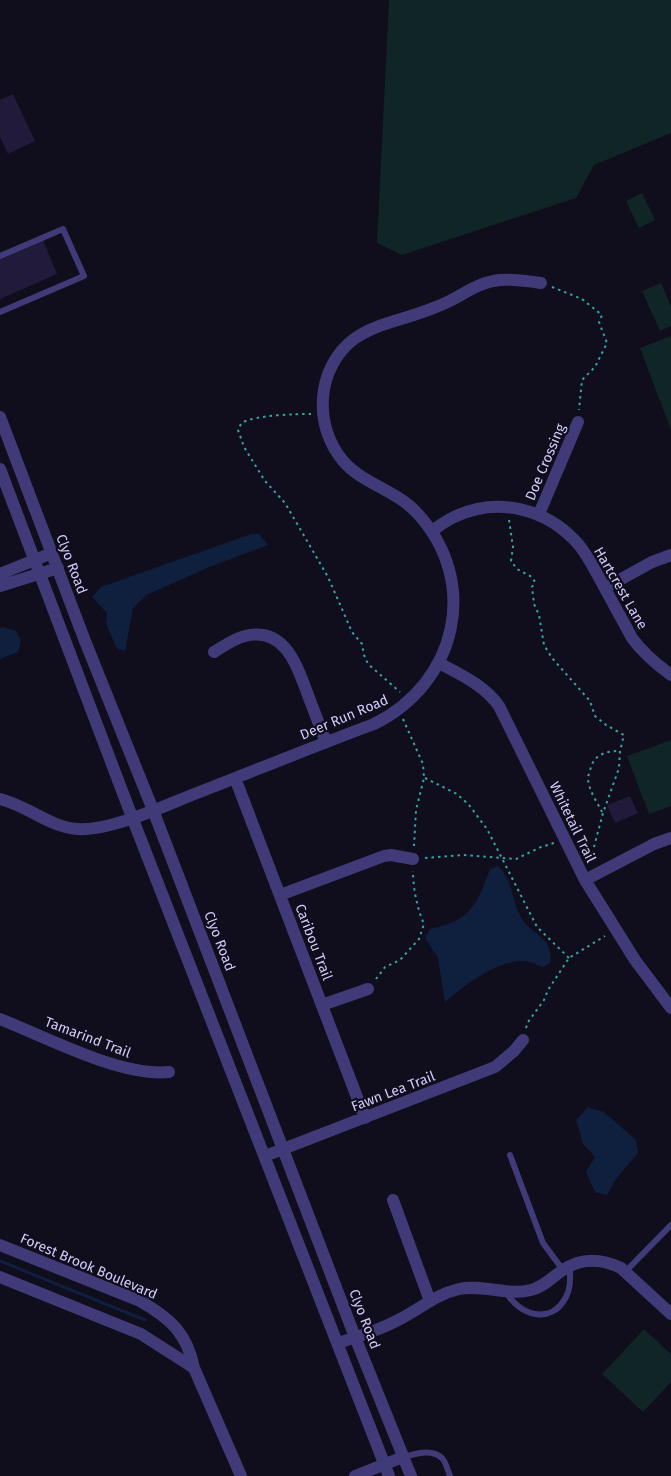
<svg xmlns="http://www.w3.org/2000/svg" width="671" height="1476" font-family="'Fira Sans',sans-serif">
<rect width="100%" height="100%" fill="#100d1c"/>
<path fill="#102525" d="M389,0H671V133L594,165L576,198L402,255L377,243Z
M642,193L655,220L639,228L626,201Z
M661,283L671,306V326L660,331L642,291Z
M671,336V430L640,348Z
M671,740V806L649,814L627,756Z
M644,1329L671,1354V1382L643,1412L602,1374Z"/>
<path fill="#0f1f3e" d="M251,534H259L268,545L212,566L146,595L133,608L125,651L117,649L106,624L107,613L92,597L101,587Z
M3,627L16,631L21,641L18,652L0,659V628Z
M498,866C513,880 512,903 522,919C534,937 554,937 550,963L543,967C537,965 530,961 524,961C499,959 463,986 445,1002L438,958L425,938L430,929C470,921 477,905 490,869Z
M588,1107L604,1112L636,1140L638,1153L616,1179L607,1195L595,1192L586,1172L595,1157L583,1144L576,1120Z"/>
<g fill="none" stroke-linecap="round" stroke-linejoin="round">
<path stroke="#0f1f3e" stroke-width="3" d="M0,1261L145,1320"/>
</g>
<path fill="#221a3b" d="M13,94L35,141L8,154L0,137V100Z
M43,240L57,274L0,299V258Z
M630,796L638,813L615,823L607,805Z"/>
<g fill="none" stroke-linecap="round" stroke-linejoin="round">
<path stroke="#35a5a4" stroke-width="2" stroke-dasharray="2.5 4" stroke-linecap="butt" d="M552,287L582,299L602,315L599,322L607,343L595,367L582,380L579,410
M311,414C296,414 254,415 242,423C240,425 239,428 238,430L244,447L265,481L285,503L328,577L352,632L362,644L364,655L368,664L400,692
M509,520L513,547L511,561L517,569L532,577L535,582L532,587L534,604L539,615L544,645L552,658L590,701L595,716L606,725L624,735L620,751L619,768L603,813L590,862
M403,719L423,764L424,778L416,810L414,846
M425,778L457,794L469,805L487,829L537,927L569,958
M602,812C597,802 589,791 588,779C588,775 590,771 591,767C595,754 607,751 620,751
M425,858L464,855L516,859L541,847L554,843
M376,979L385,967L400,960L419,939L424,924C417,908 413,888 413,871
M526,1028L528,1022L544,1000L548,990L569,958L605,936"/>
<path stroke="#403b78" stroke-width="6" d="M0,256L63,229L84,276L0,312
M510,1155L543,1243L563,1270
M625,1272L671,1225
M506,1292C519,1315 551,1326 566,1297C571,1288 570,1277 570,1266
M403,1457C416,1454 431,1448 442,1458C446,1462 448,1471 450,1476"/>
<path stroke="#403b78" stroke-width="12" d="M539,514L578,422
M432,531C439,526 447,520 454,517C499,496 548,509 579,545C588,556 594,569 601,581C611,600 622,619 632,638C643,653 656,664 671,675
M0,574L52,553
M0,586L58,568
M605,588L652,562L671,555
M214,652C224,646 233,639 245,636C285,626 297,666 308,695C314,711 320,727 326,742
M439,663C461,675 484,685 499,706L585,880L635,960L671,1008
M235,778L365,1118
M0,799C27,805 49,827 77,829C109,832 166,805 197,793C256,770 315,746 374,724C457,683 481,582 417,513C396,490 363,484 343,461C313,425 316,368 354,339C365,331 378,326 391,322C408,317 425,312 441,305C461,297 477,282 500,280C513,279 527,281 541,283
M585,880L654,844L671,838
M280,895L384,856L391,855L413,859
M322,1005L368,989
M0,1019C46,1037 120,1077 169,1072
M265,1156L495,1067L514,1051L523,1040
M393,1200L430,1301
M0,1245L140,1301C170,1318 187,1333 194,1368L241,1476
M0,1277L141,1334L194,1368
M338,1343C360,1336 382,1329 402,1318C421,1308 437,1294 459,1289C483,1284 507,1296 531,1290C544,1287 552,1277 563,1270C582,1257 602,1259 621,1268L671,1314
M355,1476L403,1457"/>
<path stroke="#403b78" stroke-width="12" d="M0,417L85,641L153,810L355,1337L411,1476
M0,469L132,817L389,1476"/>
</g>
<g text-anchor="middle" stroke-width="4.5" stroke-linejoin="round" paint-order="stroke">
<g font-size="14" fill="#d3cbfb" stroke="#100d1c">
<text transform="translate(545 462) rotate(-67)" y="5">Doe Crossing</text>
<text transform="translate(72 564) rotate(69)" y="5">Clyo Road</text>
<text transform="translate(621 588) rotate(60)" y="5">Hartcrest Lane</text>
<text transform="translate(344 717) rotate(-23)" y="5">Deer Run Road</text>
<text transform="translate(573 822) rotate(64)" y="5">Whitetail Trail</text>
<text transform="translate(220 941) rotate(69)" y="5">Clyo Road</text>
<text transform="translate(314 942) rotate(69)" y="5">Caribou Trail</text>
<text transform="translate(88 1037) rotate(21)" y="5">Tamarind Trail</text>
<text transform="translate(393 1091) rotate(-21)" y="5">Fawn Lea Trail</text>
<text transform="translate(89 1266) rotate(23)" y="5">Forest Brook Boulevard</text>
<text transform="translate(365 1319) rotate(69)" y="5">Clyo Road</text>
</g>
</g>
</svg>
